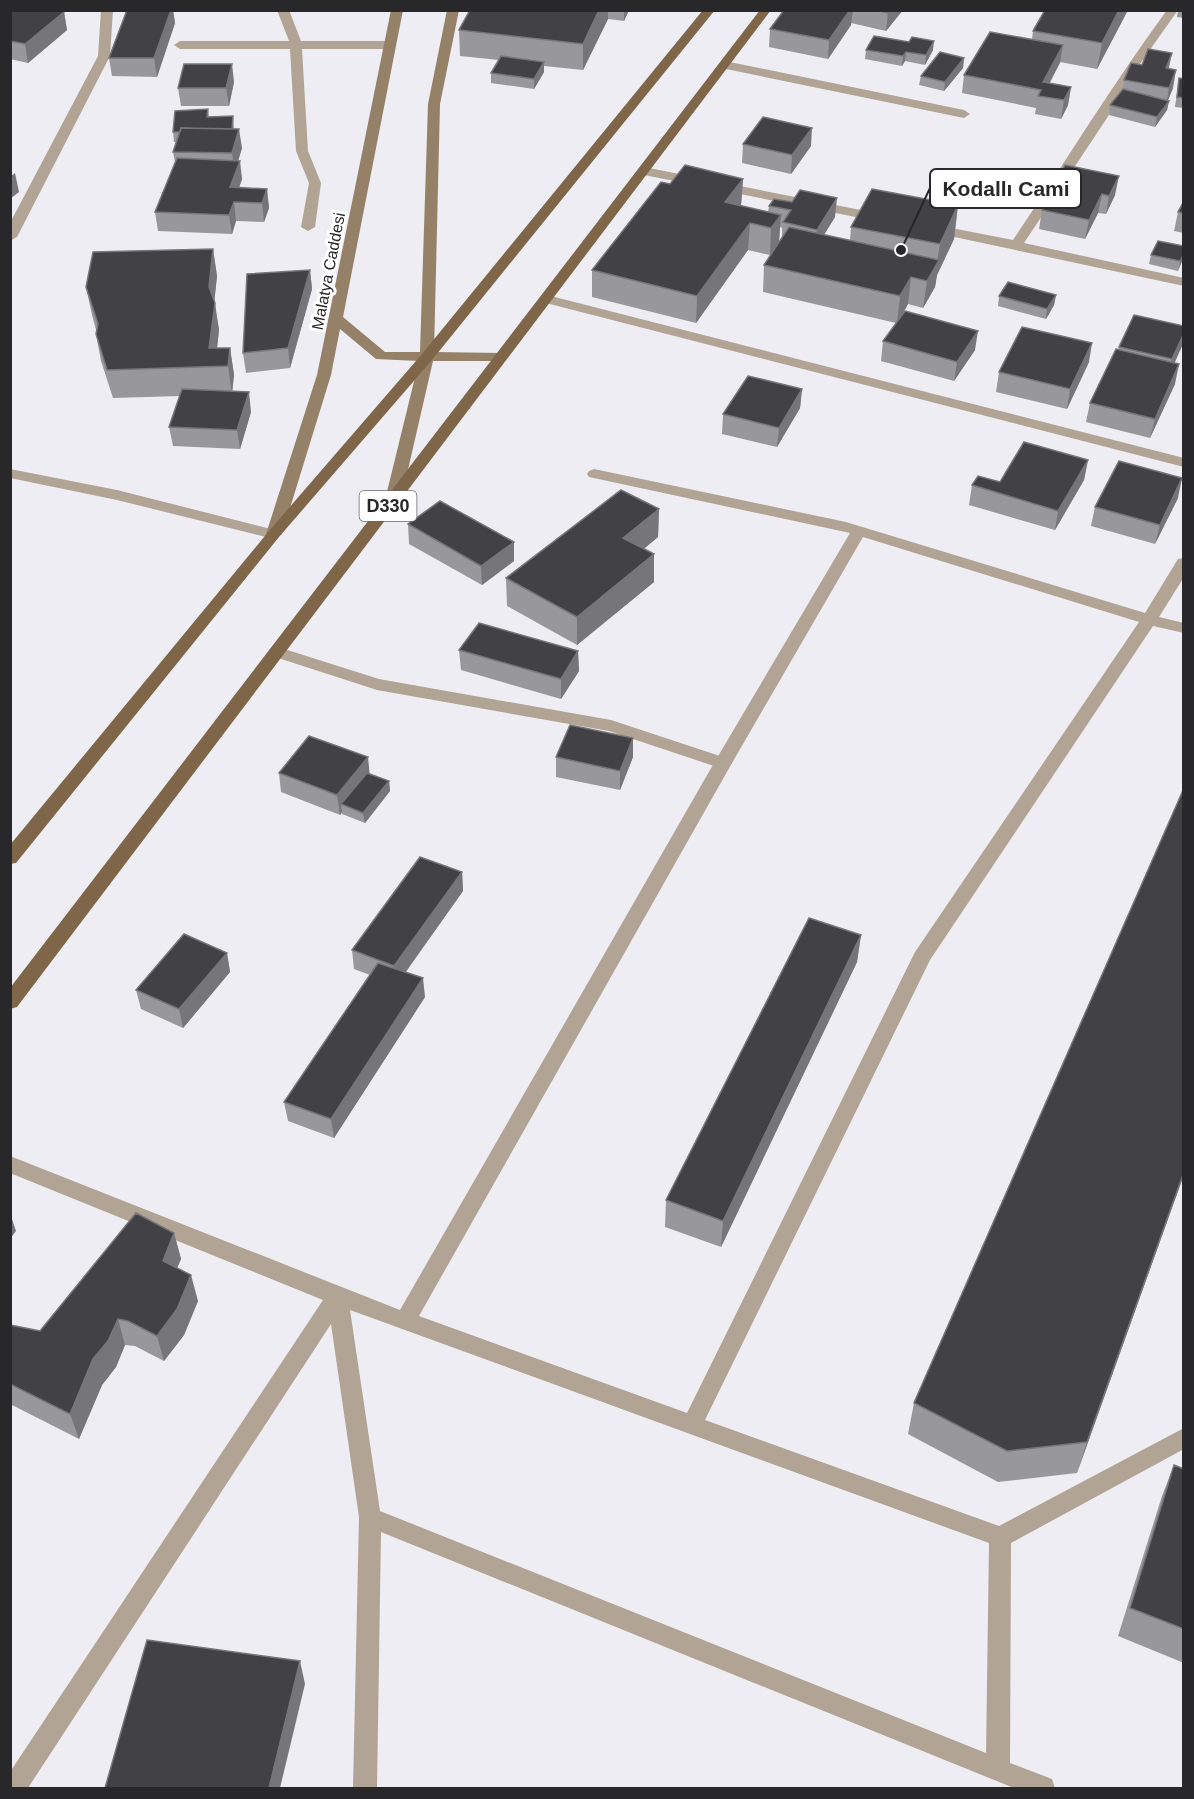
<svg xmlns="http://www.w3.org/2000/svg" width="1194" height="1799" font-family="Arial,sans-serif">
<rect width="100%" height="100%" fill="#eeedf3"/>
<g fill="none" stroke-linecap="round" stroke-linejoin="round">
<path fill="#b2a494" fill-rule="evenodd" d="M277,10H289L301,41H389L395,45L389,49H302L308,151L321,183L315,227L308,231L301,227L309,183L296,151L290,49H180L174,45L180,41H289Z
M725,61L964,110L970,114L964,118L721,68L719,65Z
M278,647L379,679L611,720L729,759L732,763L729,767L723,769L609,731L377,690L272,656L270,652L272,648Z"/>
<path fill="#b2a494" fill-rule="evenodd" d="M101,10H113L110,56L17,237L10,241V223L98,56Z
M1167,10H1178L1135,71L1107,118L1024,243L1184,278V286L926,231L924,228L926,225L931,224L1013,240C1064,164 1112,85 1167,10Z
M644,167L881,214L888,218L881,222L639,174L638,171L639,168Z
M547,295L1184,458V467L542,302L540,299L542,296Z
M10,469L117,490L279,531L282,534L274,539L117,500L10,478Z
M594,469L846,522L1145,613L1178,559L1184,558V577L1159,617L1184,623V633L1153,626L930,960L705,1420L999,1526L1184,1428V1449L1011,1543L1010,1763L1052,1779L1055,1788H1014L381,1532L377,1788H353L359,1517L331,1324L28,1788H10V1772L323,1300L10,1173V1156L400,1310L714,763L850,533L589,477L587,474L589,471ZM863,537L1139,622L915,952L687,1413L419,1316L732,763ZM350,1310L989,1543L986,1753L380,1511Z"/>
<path fill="#958068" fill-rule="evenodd" d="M391,10H403L343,317L385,352H420L428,104L447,10H459L440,104L434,352L502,353L509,357L502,361H433L401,500L393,505L385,500L419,361L376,359L340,329L331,375L282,534L274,539L266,534L317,375Z"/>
<path fill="#806649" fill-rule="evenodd" d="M703,10H715L432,360L279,537L16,863L10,864V845L269,531L422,354Z
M760,10H771L17,1007L10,1009V988Z"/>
</g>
<path fill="#98989c" d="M10,10L64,12L67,30L28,63L10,59Z
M127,10H173L175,23L157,77L112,76L109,58Z
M470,10H629L624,21L608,19L583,70L544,66V72L534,89L491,83V73L499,60L460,56L459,30Z
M784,10H903L886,31L851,23V25L828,59L769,47L770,29Z
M1128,10L1097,69L1060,62L1050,83L1071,87L1068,105L1061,119L1035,114L1036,108L962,93L964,75L1032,39L1033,31Z
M1178,10H1184V18L1177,17Z
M866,50H933L925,65L905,61L902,66L865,59Z
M964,58L963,68L944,91L919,85L921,76Z
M1169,69L1173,88L1168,100L1169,101L1167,110L1155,127L1109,115L1110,105L1123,89L1124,80Z
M1179,78L1184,79V108L1175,107Z
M234,82L229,106H181L178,88Z
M208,109L209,117L233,116L234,129L242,148L238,160L242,179L239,188L267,189L269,208L264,222L236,221L232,234L158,231L155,212L175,162L173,152L176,142H174L173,132Z
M743,144L811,146L791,174L742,163Z
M1065,165L1115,195L1106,214L1098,213L1085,239L1039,229L1042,210Z
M743,179L741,206L768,212L769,206L835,217L824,235L850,240L851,227L958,205L954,239L937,275L935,287L923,308L908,304L902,315L975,350L954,381L881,361L883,341L896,323L763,292L764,265L782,239V228L780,227L779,242L770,255L748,250L696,323L592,297V270L670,184Z
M1184,201V233L1174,231L1178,212Z
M1184,246L1178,271L1149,264L1151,255Z
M213,249L217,276L214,302L219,330L217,348H230L234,375L232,392L251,412L240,449L173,446L169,427L180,396L113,398L101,361L96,334V330L92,315L86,287Z
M310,270L312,289L290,368L246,373L243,353Z
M1056,295L1054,305L1046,319L998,306L999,296Z
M1182,346L1174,363L1175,384L1150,438L1086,422L1090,403L1118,350L1119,347Z
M1089,362L1067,409L996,392L999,372Z
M802,389L800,408L777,447L722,434L723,414Z
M1088,460L1084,480L1055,530L969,505L972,485L1000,482Z
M1178,498L1155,544L1091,526L1095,507Z
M659,509L658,537L644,549L654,554V582L577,645L507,606L506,578Z
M408,524L514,542V561L482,585L409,544Z
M459,650L578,651L579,671L561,699L461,670Z
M556,757H633L620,790L556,777Z
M279,773L369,774L389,781L390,791L365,823L342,814V812L340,815L281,792Z
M462,872L463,891L406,972L425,997L334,1138L288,1121L284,1102L370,975L354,969L352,950Z
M861,935L857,962L721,1247L665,1227L666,1200Z
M227,953L230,972L183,1028L141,1009L136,990Z
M1184,1174L1077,1473L998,1482L908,1434L914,1403Z
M174,1233L181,1259L177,1268L198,1301L184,1335L164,1361L135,1346L125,1345L116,1367L102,1385L79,1439L10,1404V1325L40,1331Z
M1174,1465L1184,1469V1663L1118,1636L1162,1496Z"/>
<path fill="#76757a" d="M171,10H173L175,23L157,77L154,58Z
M599,10H608V19L583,70V44Z
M624,10H629L624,21Z
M850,10H853L851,25L828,59L829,40Z
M890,10H903L886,31L888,13Z
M1119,10H1128L1097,69L1102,43Z
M64,12L67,30L28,63L25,44Z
M934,41L933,50L925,65L926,55Z
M1063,45L1060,63L1042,96L1043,82Z
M906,52L905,61L902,66L903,56Z
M1172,53L1168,72L1166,68Z
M964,58L963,68L944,91L945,82Z
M544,62V72L534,89V79Z
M232,64L234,82L229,106L226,88Z
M1176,70L1173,88L1166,105L1169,101L1167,110L1155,127L1157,117L1166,105L1169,88Z
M1071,87L1068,105L1061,119L1064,100Z
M812,128L811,146L791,174L792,155Z
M239,129L242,148L235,172L232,153Z
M240,161L242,179L234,202L236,221L232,234L229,215L230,187Z
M15,173L19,192L10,199V177Z
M1119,176L1115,195L1106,214L1109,196Z
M743,179L741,205L724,229L725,202Z
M267,189L269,208L264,222L262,203Z
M1102,194L1098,213L1085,239L1089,220Z
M837,198L835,217L815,249L817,230Z
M958,205L954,239L937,275L935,287L923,308L927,281L937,262L940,244Z
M781,215L779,242L770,255L771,228Z
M750,223L748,250L696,323L697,296Z
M213,249L217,276L213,314L209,287Z
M1184,253V257L1178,271L1180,261Z
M310,270L312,289L290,368L288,348Z
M911,277L908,304L897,323L900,296Z
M1056,295L1054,305L1046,319L1047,309Z
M215,303L219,330L215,367L209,348Z
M978,331L975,350L954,381L957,362Z
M1184,333L1182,346L1168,378L1172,359Z
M1092,343L1089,362L1067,409L1070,389Z
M230,348L234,375L232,394L228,366Z
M1179,364L1175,384L1150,438L1155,419Z
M802,389L800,408L777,447L779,428Z
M249,392L251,412L240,449L237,430Z
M1088,460L1084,480L1055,530L1058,511Z
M1182,478L1178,498L1155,544L1160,525Z
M659,509L658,537L622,566L623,538Z
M514,542V561L482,585L481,566Z
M654,554V582L577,645V617Z
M578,651L579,671L561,699V679Z
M633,738V757L620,790V771Z
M368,757L370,777L341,804L342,812L340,815L337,795Z
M389,781L390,791L365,823L363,813Z
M462,872L463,891L396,985L394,966Z
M861,935L857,962L721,1247L723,1221Z
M227,953L230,972L183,1028L179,1009Z
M423,978L425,997L334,1138L331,1119Z
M1184,1172V1174L1077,1473L1087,1442Z
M10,1213L16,1231L10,1239Z
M174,1233L181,1259L169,1287L163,1261Z
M191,1275L198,1301L184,1335L164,1361L157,1336Z
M118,1319L125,1345L116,1367L102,1385L79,1439L70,1414L93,1359Z
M300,1661L305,1684L280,1788H269Z"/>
<path fill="#424246" stroke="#76757a" stroke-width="1.5" d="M10,10H57L64,12L25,44L10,41Z
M127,10H171L154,58H109Z
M470,10H599L583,44L459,30Z
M784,10H850L829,40L770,29Z
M878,10H890L888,13Z
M1045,10H1119L1102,43L1033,31Z
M990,32L1063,45L1043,82L1071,87L1064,100L1038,96L1041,90L964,75Z
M874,36L909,42L912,37L934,41L926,55L906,52L903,56L866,50Z
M1148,49L1172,53L1166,68L1176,70L1169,88L1124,80L1131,63L1142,65Z
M940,52L964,58L945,82L921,76Z
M501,56L544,62L534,79L491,73Z
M184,64H232L226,88H178Z
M1179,78L1184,79V98L1177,97Z
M1123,89L1169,101L1157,117L1110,105Z
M208,109L207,117L233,116L232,129L181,128L180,132H173L175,111Z
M763,117L812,128L792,155L743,144Z
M181,128L239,129L232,153L173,152Z
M177,158L240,161L230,187L267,189L262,203L234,202L229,215L155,212Z
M685,165L743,179L725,202L781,215L771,228L750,223L697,296L592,270L661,182L670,184Z
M1065,165L1119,176L1109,196L1102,194L1089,220L1042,210Z
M872,189L958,205L940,244L851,227Z
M800,190L837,198L817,230L783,222L791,210L769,206L774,199L792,202Z
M1184,201V213L1178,212Z
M789,227L939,260L927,281L911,277L900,296L764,265Z
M1158,241L1184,246V253L1180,261L1151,255Z
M213,249L209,287L215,303L209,348H230L228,366L107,370L96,334L98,324L86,287L93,252Z
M310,270L288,348L243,353L247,274Z
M1008,282L1056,295L1047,309L999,296Z
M905,311L978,331L957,362L883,341Z
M1134,315L1184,326V333L1172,359L1119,347Z
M1022,327L1092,343L1070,389L999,372Z
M1116,349L1179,364L1155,419L1090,403Z
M748,376L802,389L779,428L723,414Z
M182,389L249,392L237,430L169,427Z
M1024,442L1088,460L1058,511L972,485L978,476L1000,482Z
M1119,461L1182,478L1160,525L1095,507Z
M621,490L659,509L623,538L654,554L577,617L506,578Z
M440,501L514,542L481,566L408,524Z
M479,623L578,651L561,679L459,650Z
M570,725L633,738L620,771L556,757Z
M309,736L368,757L337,795L279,773Z
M367,773L389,781L363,813L341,804Z
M1184,788V1172L1087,1442L1007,1451L914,1403Z
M420,857L462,872L394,966L352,950Z
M809,918L861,935L723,1221L666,1200Z
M184,934L227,953L179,1009L136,990Z
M378,963L423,978L331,1119L284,1102Z
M136,1213L174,1233L163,1261L191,1275L177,1309L157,1336L128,1321L118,1319L108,1341L93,1359L70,1414L10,1384V1325L40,1331Z
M1174,1465L1184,1469V1629L1130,1608Z
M147,1640L300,1661L269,1788H105Z"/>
<g text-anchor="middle" stroke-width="6" stroke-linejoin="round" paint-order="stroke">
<g font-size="16" fill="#28282a" stroke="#fff">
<text transform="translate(328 271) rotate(-79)" y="6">Malatya Caddesi</text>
</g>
<rect fill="#fff" stroke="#68686a" stroke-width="1.5" x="359.5" y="491" width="57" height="30" rx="4.5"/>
<g font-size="18" font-weight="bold" fill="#28282a">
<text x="388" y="512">D330</text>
</g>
</g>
<path fill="none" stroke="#28282a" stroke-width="2" d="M901 250L930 188"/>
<circle fill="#28282a" stroke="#fff" stroke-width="2" cx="901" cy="250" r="6"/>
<rect fill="#fff" stroke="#28282a" stroke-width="2" x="930" y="169" width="151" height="39" rx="6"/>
<g font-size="21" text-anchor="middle" font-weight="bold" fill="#28282a">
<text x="1006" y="196">Kodallı Cami</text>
</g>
<rect width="1194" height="1799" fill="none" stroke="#28282a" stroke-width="24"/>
</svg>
